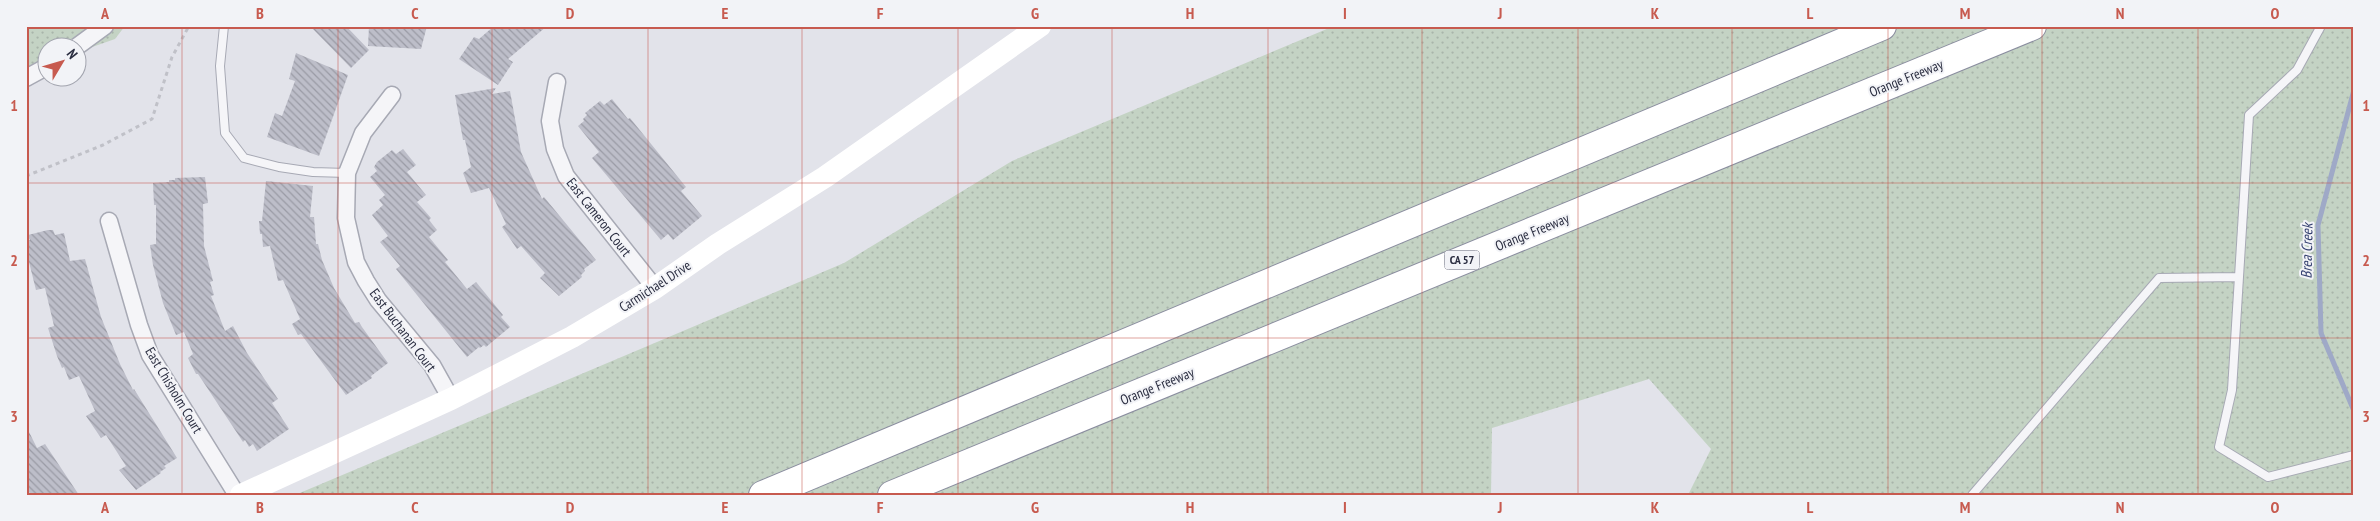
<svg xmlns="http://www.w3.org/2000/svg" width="2380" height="521" font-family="'PT Sans Narrow',sans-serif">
<defs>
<pattern id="grass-dots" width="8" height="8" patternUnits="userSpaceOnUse" patternTransform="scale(1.25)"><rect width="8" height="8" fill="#c4d3c4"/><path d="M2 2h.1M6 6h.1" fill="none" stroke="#a9b5aa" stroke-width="1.8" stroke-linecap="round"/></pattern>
<pattern id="building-back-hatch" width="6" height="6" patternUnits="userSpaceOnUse" patternTransform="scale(1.25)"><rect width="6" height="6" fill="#bdbec9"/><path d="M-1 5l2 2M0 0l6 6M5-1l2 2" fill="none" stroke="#9a9ba5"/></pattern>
</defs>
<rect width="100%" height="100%" fill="#e2e3ea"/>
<path fill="url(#grass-dots)" d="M26,26H125L115,39L78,52V48H48L47,62L26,69Z
M1334,26H2354V495H1688L1711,449L1649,379L1492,428L1491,495H295L844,263L1012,161Z"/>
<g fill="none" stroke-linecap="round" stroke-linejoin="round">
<path stroke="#9fa9c7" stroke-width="5" d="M2354,90L2318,225L2321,333L2354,411"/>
</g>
<path fill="url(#building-back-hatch)" d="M310,26H346L369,50L351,68Z
M369,26H427L421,49L368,46Z
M494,26H547L508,59L513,62L498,85L459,59L474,37L479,39Z
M296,53L348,75L319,156L267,137L275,113L282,116L295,81L289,79Z
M496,88L492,94L510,91L521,152L542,199L544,197L596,260L584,269L585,271L581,275L582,277L559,296L540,278L545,273L521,246L517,249L502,227L506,224L489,188L471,193L463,173L471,167L465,140H463L455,95Z
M612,99L628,119L630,118L686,187L681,191L702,216L673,240L668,234L661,240L592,158L599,152L578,126L584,121L583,119L587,115L585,113L600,101L604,105Z
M403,149L416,165L407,172L426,195L417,202L431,218L429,220L437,230L429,237L448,260L445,262L467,289L476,282L503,315L501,317L510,327L486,347L484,345L480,348L479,347L467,357L396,269L400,266L380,242L388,236L372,215L383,205L379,200L385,195L370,177L377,171L374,167L377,162L392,150L396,154Z
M205,177L208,203L203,204L204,246L213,281L210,282L214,295L211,296L225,331L233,326L247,353L278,399L272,403L289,429L257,451L253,444L249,447L245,440L243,442L198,374H196L188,358L193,354L184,332L176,335L163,303L153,265L150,245L156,244V205H154L153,183L169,182V180H175V178Z
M266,181L313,186L310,217H314L316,244H318L322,260L334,288L355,323L359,322L362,327L388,363L371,376L372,378L346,395L301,334L298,335L292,324L300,319L283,280L278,281L270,246L263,247L262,234H260L259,221H262Z
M48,230H53L55,235L64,233L70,261L85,259L101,317L120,364L133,390L134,389L177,458L164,466L166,468L160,472L161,473L136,490L119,470L126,466L106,435L101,438L86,416L95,411L79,376L69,380L64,367L62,368L57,356L48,328L54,326L45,288L36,290L29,262H26V241L30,240L28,235Z
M26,426L37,448L45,444L79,495H31L26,488Z"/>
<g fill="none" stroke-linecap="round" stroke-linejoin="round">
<defs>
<path id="lane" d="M224,26L220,66L225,133L244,158L279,167L313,172L347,173
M2321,26L2297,70L2249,115L2232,390L2219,447L2268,477L2354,455
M1972,495L2159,278L2239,277"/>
<path id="street" d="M75,48L105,26
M26,78L48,66
M557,82L550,121L555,149L566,176L655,288
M392,95L363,133L347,173L346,218L356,262L366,281L378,300L432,365L451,399
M109,221L139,325L150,355L237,495"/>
<path id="highway" d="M763,495L1882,26
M892,495L2032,26"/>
</defs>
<use href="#lane" stroke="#a7a9b4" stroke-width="10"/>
<use href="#street" stroke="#a7a9b4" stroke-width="19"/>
<use href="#highway" stroke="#8a8d9f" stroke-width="30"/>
<path stroke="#c0c1c8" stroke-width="3" stroke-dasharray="4 4" stroke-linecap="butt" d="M26,176L103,145L152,119L172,57L189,26"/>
<use href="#lane" stroke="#f5f5f8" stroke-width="8"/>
<use href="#street" stroke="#f5f5f8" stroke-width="16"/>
<path stroke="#fff" stroke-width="22" d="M241,495L451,399L572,337L655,288L718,244L825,177L1040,26"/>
<use href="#highway" stroke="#fff" stroke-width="28"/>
</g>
<path fill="none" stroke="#c75a4f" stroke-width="1" stroke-opacity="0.55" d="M182,26V495M338,26V495M492,26V495M648,26V495M802,26V495M958,26V495M1112,26V495M1268,26V495M1422,26V495M1578,26V495M1732,26V495M1888,26V495M2042,26V495M2198,26V495M26,183H2354M26,338H2354"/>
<g text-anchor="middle" stroke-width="4" stroke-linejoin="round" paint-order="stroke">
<rect fill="#f2f3f7" stroke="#676978" stroke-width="1" x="1444.5" y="250.5" width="35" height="19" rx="4"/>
<g font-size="12" font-weight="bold" fill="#2b2e41">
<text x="1462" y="264">CA 57</text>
</g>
<g font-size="14" fill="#2b2e41" stroke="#f2f3f7">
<text transform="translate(1906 78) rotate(-22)" y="5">Orange Freeway</text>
<text transform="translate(599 217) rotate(52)" y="5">East Cameron Court</text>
<text transform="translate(1532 232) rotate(-22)" y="5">Orange Freeway</text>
<text transform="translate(655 286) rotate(-33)" y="5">Carmichael Drive</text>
<text transform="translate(403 330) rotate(53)" y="5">East Buchanan Court</text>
<text transform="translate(1157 386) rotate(-22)" y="5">Orange Freeway</text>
<text transform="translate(174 390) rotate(59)" y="5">East Chisholm Court</text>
</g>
<g font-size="15" font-style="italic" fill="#374372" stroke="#f2f3f7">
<text transform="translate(2307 251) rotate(-89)" y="5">Brea Creek</text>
</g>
</g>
<rect width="2380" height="521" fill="none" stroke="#f2f3f7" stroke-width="55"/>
<g transform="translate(62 62) rotate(52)"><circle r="24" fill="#f2f3f7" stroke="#a2a4ae"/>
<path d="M0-4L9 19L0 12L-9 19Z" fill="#c75a4f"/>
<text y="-8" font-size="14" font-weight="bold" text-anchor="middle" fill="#2b2e41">N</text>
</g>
<rect x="28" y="28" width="2324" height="466" fill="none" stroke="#c75a4f" stroke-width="2"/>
<g font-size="16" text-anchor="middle" font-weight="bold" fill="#c75a4f">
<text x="105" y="19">A</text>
<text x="260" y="19">B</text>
<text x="415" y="19">C</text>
<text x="570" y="19">D</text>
<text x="725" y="19">E</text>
<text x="880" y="19">F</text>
<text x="1035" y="19">G</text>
<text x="1190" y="19">H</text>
<text x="1345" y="19">I</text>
<text x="1500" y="19">J</text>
<text x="1655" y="19">K</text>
<text x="1810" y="19">L</text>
<text x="1965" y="19">M</text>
<text x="2120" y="19">N</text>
<text x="2275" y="19">O</text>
<text x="14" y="111">1</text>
<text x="2366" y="111">1</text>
<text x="14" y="266">2</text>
<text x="2366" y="266">2</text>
<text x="14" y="422">3</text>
<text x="2366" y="422">3</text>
<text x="105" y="513">A</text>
<text x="260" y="513">B</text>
<text x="415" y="513">C</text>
<text x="570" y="513">D</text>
<text x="725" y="513">E</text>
<text x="880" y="513">F</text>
<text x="1035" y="513">G</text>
<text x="1190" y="513">H</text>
<text x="1345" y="513">I</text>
<text x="1500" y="513">J</text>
<text x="1655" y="513">K</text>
<text x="1810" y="513">L</text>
<text x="1965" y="513">M</text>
<text x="2120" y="513">N</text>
<text x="2275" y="513">O</text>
</g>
</svg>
